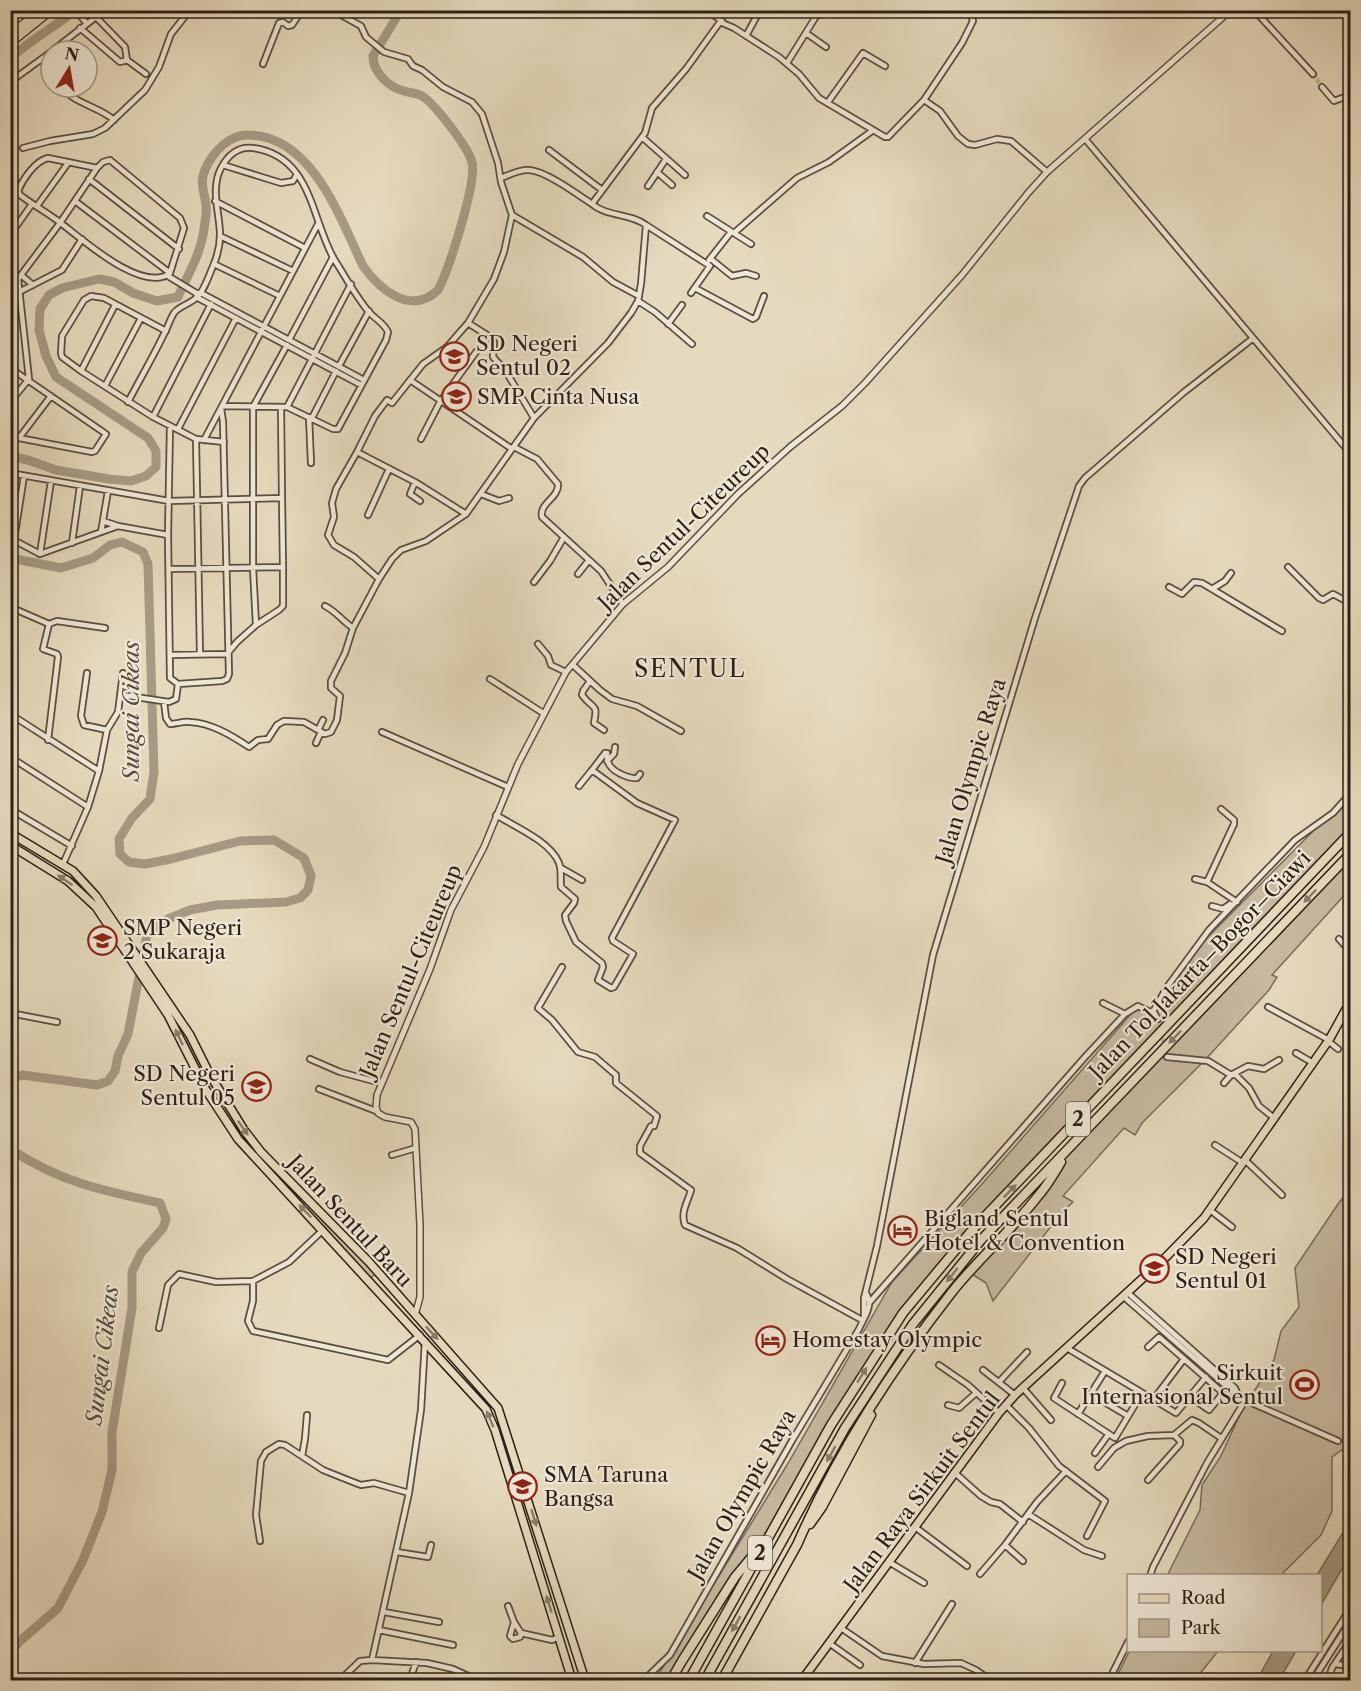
<svg xmlns="http://www.w3.org/2000/svg" width="1361" height="1691" font-family="'Libre Caslon Text',serif">
<rect width="100%" height="100%" fill="#e6dabe"/>
<filter id="stains"><feTurbulence type="fractalNoise" baseFrequency=".00333" numOctaves="4"/><feColorMatrix values="0 0 0 0 .2 0 0 0 0 .09 0 0 0 0 .02 0 0 0 .5 -.17"/></filter>
<radialGradient id="worn" r=".72"><stop offset=".6" stop-color="#630" stop-opacity="0"/><stop offset="1" stop-color="#630" stop-opacity=".3"/></radialGradient>
<path fill="#c7baa1" stroke="#7a6c5c" stroke-width="1.5" d="M1350,794V833L942,1265L867,1367L770,1536L735,1577L671,1680H655L787,1465L892,1282L982,1184L1138,1006L1151,1012L1192,953Z
M1350,854V889L1272,975L1277,977L1269,990L1205,1060L1142,1123L1135,1135L1124,1128L1063,1196L1073,1202L1059,1216L993,1301L986,1283L969,1272L1038,1197L1077,1140Z
M170,1006L244,1130L378,1272L367,1281L258,1162L218,1111L164,1009Z
M1350,1189V1444L1332,1457V1511L1321,1535L1281,1575L1167,1576L1200,1510L1202,1485L1221,1456L1242,1410L1274,1360L1281,1331L1299,1307L1295,1268L1338,1204Z
M1130,1650H1218V1651L1195,1680H1115Z"/>
<path fill="#a79a85" stroke="#766959" stroke-width="1.5" d="M1350,1521V1555L1321,1605L1320,1576L1317,1575Z
M1273,1651H1296L1279,1680H1257Z"/>
<g fill="none" stroke-linecap="round" stroke-linejoin="round">
<path stroke="#a79a85" stroke-width="9" d="M10,59C29,40 54,28 75,10
M10,456L28,460L56,470L109,479L131,481L146,476L156,467V451L148,438L56,377L46,356L39,330L40,309L49,295L62,288L99,279L114,282L133,293L157,301L178,297C188,274 201,254 204,229C205,221 207,213 206,206C205,193 199,183 205,170C212,153 229,134 249,135C312,136 340,218 363,266C380,290 411,316 438,290C449,269 477,183 472,162C468,147 435,104 422,96C417,93 410,93 404,91C388,87 373,72 373,56L401,10
M10,558L61,568L93,558L110,545L122,542L143,552L148,564L154,772L150,799L132,818L119,839L120,854L129,862L145,864L171,859L240,841L274,840L304,858L311,876L308,890L300,898L286,902L217,905L190,910L168,919L147,935L128,1034L118,1056L115,1071L108,1081L97,1085L22,1075L10,1079
M10,1149C60,1182 103,1191 160,1203L166,1219L163,1228L141,1253L132,1272V1308L112,1432V1470L102,1512L83,1560L58,1608L19,1642L10,1653"/>
<path stroke="#c1b59c" stroke-width="4.5" stroke-dasharray="4.5 2" stroke-linecap="butt" d="M1313,74L1322,87
M1158,1019L1167,1057"/>
<defs>
<path id="minor" d="M76,10L87,24
M332,10L361,26L366,37L384,52L408,59L413,66L422,70L443,87L472,102L482,114L498,163L501,182L512,215L504,252L494,279L468,323
M706,10L722,21
M1254,10L1313,74
M96,17L125,47L127,60L146,74
M80,28L120,62L127,60
M806,33L826,47
M746,36L760,10
M52,51L105,10
M42,59L51,72
M787,63L820,10
M263,64L279,23L283,22L288,26L292,25L302,10
M10,82L51,52
M62,87C74,104 98,106 114,120
M1322,87L1334,101L1350,95
M924,100L940,111L958,136L968,144L975,145L997,139L1011,141L1047,172
M828,102L863,53L885,66
M642,137L685,175
M1086,140L1350,453
M23,148L50,141L93,134L105,128L145,90L159,67L171,34L190,10
M549,150L602,190
M48,158L97,168L103,162L110,160L180,218L184,228L170,273C143,294 83,240 62,224C48,213 33,205 20,195L18,191C23,179 35,161 48,158Z
M223,165L281,183L293,181L297,174
M657,172L672,185
M501,178C509,175 520,169 529,170C546,171 577,194 592,204
M89,179L179,249
M648,186L666,159
M75,201L170,273
M215,201L305,248
M37,206L68,163
M512,215L583,257L613,282L639,296
M707,216L751,244
M646,225L710,266L691,293
M734,233L797,178L829,162L872,131
M10,235L32,204
M220,236L293,271
M711,259L732,276L746,273L756,276
M709,260L731,232
M214,264L280,296
M21,275L33,285
M168,276L196,293
M10,280L18,279L60,223L97,168
M695,288L753,319L756,317L764,296
M19,292L62,270L82,239
M198,297L196,293H201L364,380
M198,298L361,385
M638,301L655,312L692,344
M668,324L682,305
M166,331L104,298L91,296L84,300L62,336L61,353L62,357L81,371L153,417L196,439L224,442
M289,340L333,257
M339,366L369,311
M10,368L106,434L95,451L92,452L19,438H10
M81,371L115,305
M410,380L512,449
M105,386L141,318
M10,402L29,379L18,279
M128,402C140,379 153,357 164,334C168,327 170,319 174,313C179,306 190,304 196,298C204,292 209,275 213,266C217,257 220,245 220,235C220,214 210,189 221,168C228,155 238,146 253,148C312,156 311,219 334,259C345,276 356,297 369,312C375,319 384,323 388,332L386,340L338,429H333L287,407
M222,406L287,407L351,284
M153,417L211,304
M309,417L311,463
M312,418L336,371
M170,426L168,535L170,678L178,684L222,681L227,679L229,674L223,422L221,408
M178,429L236,318
M19,438L51,396
M196,439L200,654
M421,439L440,402L476,352
M204,440L318,224
M514,447L537,459L558,484C559,498 539,503 542,517L601,571L623,604
M357,452L415,482L466,514
M10,473L169,501L282,498L281,407
M415,482L410,494L420,501
M481,494L499,501L509,498
M282,498L283,567
M368,515L389,469
M103,521L118,526
M101,532L108,491
M10,538L40,554L118,526L168,535
M14,540L24,476
M72,543L80,486
M40,554L51,481
M1288,567L1319,598L1323,600L1333,594L1350,603
M169,569L283,567V606L279,610L256,625
M578,574L589,560
M379,579L354,557L334,545L328,535L334,517L332,503L336,489L357,452L375,416L387,400L392,403L423,364L447,347L468,323L487,335L494,342L493,357L505,370L534,418
M534,582L550,561L564,537
M1169,587L1182,594L1194,582L1202,583L1282,631
M1212,589L1225,581L1231,573
M325,606C337,612 342,621 353,628
M10,607L49,624L57,621L105,628
M538,644L548,656L551,665L566,672
M170,655L227,654L237,642L256,625L253,568V407L287,345
M573,665L600,690L612,699L637,706L681,731
M87,673L81,716L84,725L107,730
M490,679L543,713
M590,681L583,691L582,695C594,711 598,702 594,723L604,730
M122,695L169,702L176,699L178,684
M164,702L166,718L170,724C177,724 183,721 190,722C211,723 231,735 249,747L258,740L268,739L277,725L284,721L304,722L325,734L331,732L337,720L340,696L331,688V681L345,653L353,628L379,579L392,559L401,550L426,541L466,514L534,418L608,343L631,313L638,301L641,284L646,225C630,213 607,217 592,204L645,133L652,108L686,69L720,22L734,28L779,57L799,74L819,98L885,137H888L924,100L962,43L973,21L969,10
M10,714L99,771
M318,730L323,720
M382,732L508,787
M48,740L58,657L57,654L43,649L49,624
M316,743L321,732
M605,753H607C607,758 607,763 611,767C616,773 630,779 637,778L640,774
M10,757L88,807
M607,761L614,754L615,747
M592,770L605,753
M10,809L72,846
M1221,809L1234,820V824L1207,882L1237,902
M496,815C514,826 551,842 559,863C562,871 560,879 561,887L575,899L574,903L565,915L566,921L576,942L602,963L603,967L598,980L611,988L614,987L633,954L613,941L612,938L675,820L637,803L592,770L579,786
M63,864L88,807L99,771L107,730L118,712L123,673
M561,868L582,880
M1195,879L1207,882
M1212,906L1223,909L1230,904
M1339,939L1350,951
M562,967L538,1008L552,1020L578,1052L595,1057L616,1075V1083L657,1116L654,1126H651L640,1146V1153L691,1190C688,1202 680,1212 685,1225L737,1248L787,1279L862,1320
M1103,1003L1125,1014
M1268,1007L1329,1040
M1153,1011L1158,1019
M10,1013L57,1022
M1328,1041L1338,1049
M1296,1053L1313,1063
M1167,1057L1208,1061L1231,1075H1236L1249,1088L1259,1106L1274,1118
M310,1059L340,1072L381,1083
M1224,1083L1231,1075L1248,1066L1264,1069L1279,1060
M319,1089L376,1111
M1215,1145L1243,1163
M392,1155L416,1148
M1245,1160L1282,1195
M1210,1210L1232,1227
M253,1281L289,1262L323,1230
M1128,1293L1235,1388L1237,1393
M1124,1297L1232,1391L1245,1398L1243,1404L1207,1463L1153,1567L1150,1576
M869,1303L1085,1057L1125,1014L1138,1006L1150,1012L1154,1010L1167,987L1209,930L1295,840L1333,813L1350,794
M864,1317V1298L877,1246L933,955L1035,618L1079,486L1085,478L1183,393L1252,339
M159,1328L168,1285L179,1274L216,1282L253,1281V1301L248,1321L253,1331L388,1360L420,1335
M1148,1347L1159,1337L1223,1393L1209,1410L1190,1397
M1067,1348L1176,1413L1206,1377
M939,1365L968,1385L999,1413
M983,1370L1015,1395
M999,1382L1027,1352
M1062,1383L1054,1398L1115,1438L1142,1393
M1023,1388L1051,1420
M1091,1394L1128,1416
M1153,1400L1184,1359
M1245,1400L1338,1441
M948,1405L959,1408L976,1393
M1006,1405L1029,1428L1059,1466L1105,1501L1087,1536
M1078,1414L1105,1371
M1095,1453L1108,1435
M302,1456L305,1439L307,1415
M1098,1467L1114,1448L1126,1441L1148,1436L1174,1435L1192,1420L1199,1423L1221,1438
M954,1472L981,1496L991,1502L1000,1504L1023,1522
M1148,1480L1180,1444V1441L1174,1435
M1028,1514L1084,1550L1102,1556
M915,1527L967,1566
M260,1541L256,1515L261,1461L266,1452L279,1444L285,1445L323,1470L353,1482L361,1485L374,1483L409,1493
M1005,1545L1023,1561
M397,1552L428,1557L431,1545
M889,1562L924,1583
M980,1574L1005,1545L1037,1502L1066,1471
M508,1606L514,1622L521,1633L552,1640L559,1637
M384,1612L439,1622
M514,1622L510,1636L513,1639L520,1637L521,1633
M841,1628L882,1656L924,1664L961,1663L976,1670L990,1680
M379,1630L453,1645
M829,1643L860,1665
M372,1660L409,1493L421,1410L425,1341
M915,1663L952,1604
M1335,1664L1350,1666
M340,1680L360,1661L372,1660L427,1663L453,1669L477,1680
M410,1680L416,1662
M644,1680L670,1655L793,1439L859,1329C864,1317 874,1306 866,1293
M1109,1680L1128,1642
M1305,1680L1350,1609
M1313,1680L1350,1622
M1328,1680L1332,1668L1350,1641"/>
<path id="tertiary" d="M415,1315L420,1297V1225L415,1129L411,1122L385,1117L378,1113L376,1107L377,1095L430,969L451,910L484,847L518,764L566,672L623,604L668,567L738,494L790,447L842,406L865,383L962,275L1028,193L1047,172L1231,10"/>
<path id="primary" d="M10,833L73,871L96,896L190,1035L210,1075L244,1130L261,1152L369,1262L498,1408L585,1680
M10,845L68,881L96,907L168,1015L206,1090L238,1139L486,1409L495,1430L572,1680
M802,1680L999,1413L1015,1395L1165,1258L1204,1218L1329,1040L1350,1002"/>
<path id="trunk" d="M10,35L42,10
M10,43L51,10"/>
<path id="motorway" d="M810,1524L822,1507L871,1415
M797,1545C836,1455 891,1370 952,1292C979,1258 1012,1230 1038,1196C1047,1186 1054,1174 1061,1162
M671,1680L682,1661L735,1577L755,1553
M689,1680L831,1425L903,1313L973,1229L1350,833
M705,1680L845,1428L913,1324L981,1240L1350,854
M722,1680L798,1543"/>
</defs>
<use href="#minor" stroke="#5b4e40" stroke-width="8"/>
<use href="#tertiary" stroke="#5b4e40" stroke-width="8"/>
<use href="#primary" stroke="#2d1f16" stroke-width="10"/>
<use href="#trunk" stroke="#2d1f16" stroke-width="10"/>
<use href="#motorway" stroke="#2d1f16" stroke-width="11"/>
<use href="#minor" stroke="#efe7d5" stroke-width="4.5"/>
<use href="#tertiary" stroke="#efe7d5" stroke-width="5"/>
<use href="#primary" stroke="#e6dabe" stroke-width="7"/>
<use href="#trunk" stroke="#e6dabe" stroke-width="8"/>
<use href="#motorway" stroke="#e6dabe" stroke-width="8"/>
</g>
<defs><path id="oneway-solid" d="M-6-.8H1V-3.2L6.5 0L1 3.2V.8H-6Z" transform="scale(1.5)"/></defs>
<g fill="#8a7c6a">
<use href="#oneway-solid" transform="translate(65 880) rotate(-146)"/>
<use href="#oneway-solid" transform="translate(1310 896) rotate(134)"/>
<use href="#oneway-solid" transform="translate(179 1037) rotate(-115)"/>
<use href="#oneway-solid" transform="translate(1175 1037) rotate(134)"/>
<use href="#oneway-solid" transform="translate(243 1128) rotate(55)"/>
<use href="#oneway-solid" transform="translate(1010 1191) rotate(-46)"/>
<use href="#oneway-solid" transform="translate(305 1211) rotate(-134)"/>
<use href="#oneway-solid" transform="translate(952 1275) rotate(129)"/>
<use href="#oneway-solid" transform="translate(432 1333) rotate(47)"/>
<use href="#oneway-solid" transform="translate(862 1375) rotate(-58)"/>
<use href="#oneway-solid" transform="translate(490 1419) rotate(-113)"/>
<use href="#oneway-solid" transform="translate(831 1454) rotate(119)"/>
<use href="#oneway-solid" transform="translate(534 1518) rotate(73)"/>
<use href="#oneway-solid" transform="translate(549 1604) rotate(-107)"/>
<use href="#oneway-solid" transform="translate(736 1624) rotate(119)"/>
</g>
<defs>
<symbol id="school-ring" viewBox="-11 -11 22 22"><circle r="9.5" fill="#efe7d5" stroke="#8f2418" stroke-width="1.5"/><path d="M0-5L7-2L0 1L-7-2ZM-4 1L0 2.5L4 1V4Q0 6-4 4Z" fill="#8f2418"/></symbol>
<symbol id="hotel-ring" viewBox="-11 -11 22 22"><circle r="9.5" fill="#efe7d5" stroke="#8f2418" stroke-width="1.5"/><path d="M-6-4.5h1.5V1H6V5H4.5V3h-9V5H-6ZM-4 0a1.8 1.8 0 1 1 3.6 0ZM.5 0V-2.5h3Q6-2.5 6 0Z" fill="#8f2418"/></symbol>
<symbol id="stadium-ring" viewBox="-11 -11 22 22"><circle r="9.5" fill="#efe7d5" stroke="#8f2418" stroke-width="1.5"/><path d="M0-5a6.5 5 0 1 0 0 10a6.5 5 0 1 0 0-10ZM-3.5-1.8h7v3.6h-7Z" fill="#8f2418"/></symbol>
</defs>
<g fill-rule="evenodd">
<use href="#school-ring" x="438" y="340" width="33" height="33"/>
<use href="#school-ring" x="440" y="380" width="33" height="33"/>
<use href="#school-ring" x="86" y="924" width="33" height="33"/>
<use href="#school-ring" x="240" y="1070" width="33" height="33"/>
<use href="#hotel-ring" x="886" y="1214" width="33" height="33"/>
<use href="#school-ring" x="1138" y="1252" width="33" height="33"/>
<use href="#hotel-ring" x="754" y="1324" width="33" height="33"/>
<use href="#stadium-ring" x="1288" y="1368" width="33" height="33"/>
<use href="#school-ring" x="506" y="1470" width="33" height="33"/>
</g>
<g text-anchor="middle" stroke-width="4.5" stroke-linejoin="round" paint-order="stroke">
<g fill="#efe7d5" stroke="#675b4f" stroke-width="1.5">
<rect x="1066" y="1102" width="24" height="34" rx="4.5"/>
<rect x="748" y="1536" width="24" height="34" rx="4.5"/>
</g>
<g font-size="20" font-weight="bold" fill="#2d1f16">
<text x="1078" y="1126">2</text>
<text x="760" y="1560">2</text>
</g>
<g font-size="21" fill="#2d1f16" stroke="#efe7d5" text-anchor="start">
<text x="476" y="351">SD Negeri<tspan x="476" dy="24">Sentul 02</tspan></text>
<text x="477" y="404">SMP Cinta Nusa</text>
<text x="123" y="935">SMP Negeri<tspan x="123" dy="24">2 Sukaraja</tspan></text>
<text x="235" y="1081" text-anchor="end">SD Negeri<tspan x="235" dy="24">Sentul 05</tspan></text>
<text x="924" y="1226">Bigland Sentul<tspan x="924" dy="24">Hotel &amp; Convention</tspan></text>
<text x="1175" y="1264">SD Negeri<tspan x="1175" dy="24">Sentul 01</tspan></text>
<text x="792" y="1347">Homestay Olympic</text>
<text x="1283" y="1380" text-anchor="end">Sirkuit<tspan x="1283" dy="24">Internasional Sentul</tspan></text>
<text x="544" y="1482">SMA Taruna<tspan x="544" dy="24">Bangsa</tspan></text>
</g>
<g font-size="21" fill="#2d1f16" stroke="#efe7d5">
<text transform="translate(684 527) rotate(-44)" y="7">Jalan Sentul-Citeureup</text>
<text transform="translate(971 771) rotate(-73)" y="7">Jalan Olympic Raya</text>
<text transform="translate(1200 965) rotate(-46)" y="7">Jalan Tol Jakarta–Bogor–Ciawi</text>
<text transform="translate(411 971) rotate(-67)" y="7">Jalan Sentul-Citeureup</text>
<text transform="translate(350 1221) rotate(47)" y="7">Jalan Sentul Baru</text>
<text transform="translate(922 1492) rotate(-53)" y="7">Jalan Raya Sirkuit Sentul</text>
<text transform="translate(742 1495) rotate(-60)" y="7">Jalan Olympic Raya</text>
</g>
<g font-size="22" font-style="italic" fill="#584a3d" stroke="#efe7d5">
<text transform="translate(131 711) rotate(-90)" y="8">Sungai Cikeas</text>
<text transform="translate(102 1355) rotate(-83)" y="8">Sungai Cikeas</text>
</g>
<g font-size="24" letter-spacing="1.5" fill="#2d1f16" stroke="#efe7d5">
<text x="690" y="677">SENTUL</text>
</g>
</g>
<rect width="1361" height="1691" fill="none" stroke="#e6dabe" stroke-width="36"/>
<rect x="12" y="12" width="1337" height="1667" fill="none" stroke="#2d1f16" stroke-width="3"/>
<rect x="18" y="18" width="1325" height="1655" fill="none" stroke="#2d1f16" stroke-width="1.5"/>
<rect x="1127" y="1574" width="195" height="78" fill="#efe7d5" stroke="#a19789" stroke-width="1.5"/>
<rect x="1139" y="1594" width="30" height="9" fill="#e6dabe" stroke="#a19789" stroke-width="1.5"/>
<text x="1181" y="1604" font-size="18" fill="#2d1f16">Road</text>
<rect x="1139" y="1619" width="30" height="18" fill="#c7baa1" stroke="#a19789" stroke-width="1.5"/>
<text x="1181" y="1634" font-size="18" fill="#2d1f16">Park</text>
<g transform="translate(69 69) rotate(11)"><circle r="28" fill="#efe7d5" stroke="#a19789" stroke-width="1.5"/>
<path d="M0-4.5L10 22L0 15L-10 22Z" fill="#8f2418"/>
<text y="-9" font-size="16" font-weight="bold" text-anchor="middle" fill="#2d1f16">N</text>
</g>
<rect width="100%" height="100%" filter="url(#stains)"/>
<rect width="100%" height="100%" fill="url(#worn)"/>
</svg>
